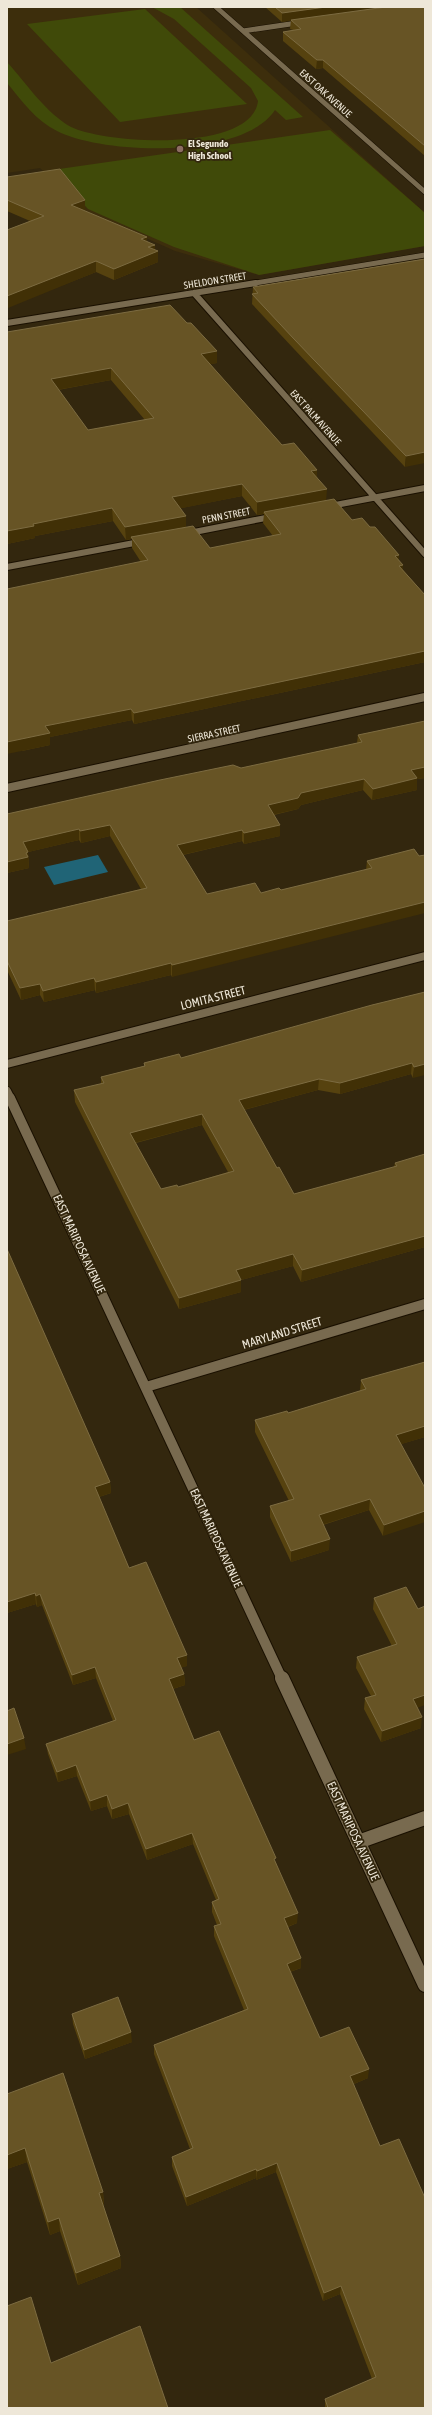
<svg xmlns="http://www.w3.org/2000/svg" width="432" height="2415" font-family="'Asap Condensed',sans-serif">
<rect width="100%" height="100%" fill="#33270e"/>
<path fill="#3d2e0c" d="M7,7H196L425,213V246L259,275L175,251L83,210L40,168L7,173Z"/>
<path fill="#404a09" d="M152,7H180L303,117L286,120L275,110C243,159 104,155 57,131C36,121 22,101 7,83V62C26,83 46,113 71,127C106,144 252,153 258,101L251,88L174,19Z
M145,9L247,104L120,122L27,24Z
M330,130L425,213V246L259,275L174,247L88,209L52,170Z"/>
<path fill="#206476" d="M98,855L108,872L54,885L44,867Z"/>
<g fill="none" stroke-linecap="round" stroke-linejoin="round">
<defs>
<path id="street-far4" d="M216,7L425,192
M243,31L304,22
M250,284L425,255"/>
<path id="street-far3" d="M194,293L425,554
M7,323L256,283
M325,507L425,488
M184,534L276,516
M7,567L145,541"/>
<path id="street-far2" d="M7,788L425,697
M7,1064L425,956"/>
<path id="street-far1" d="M146,1387L425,1304"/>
<path id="street" d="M358,1842L425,1818"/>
<path id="secondary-far2" d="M7,1091L11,1099"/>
<path id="secondary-far1" d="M10,1098L282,1679"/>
<path id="secondary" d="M282,1678L425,1985"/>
</defs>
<use href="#street-far4" stroke="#1a1000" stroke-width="6"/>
<use href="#street-far3" stroke="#1a1000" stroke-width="8"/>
<use href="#street-far2" stroke="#1a1000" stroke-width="10"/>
<use href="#street-far1" stroke="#1a1000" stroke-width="12"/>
<use href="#street" stroke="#1a1000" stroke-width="16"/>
<use href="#secondary-far2" stroke="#1a1000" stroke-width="10"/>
<use href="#secondary-far1" stroke="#1a1000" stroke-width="12"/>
<use href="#secondary" stroke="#1a1000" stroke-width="16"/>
<use href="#street-far4" stroke="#786a4f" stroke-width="5"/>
<use href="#street-far3" stroke="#786a4f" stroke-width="6"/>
<use href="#street-far2" stroke="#786a4f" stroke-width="8"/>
<use href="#street-far1" stroke="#786a4f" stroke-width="10"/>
<use href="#street" stroke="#786a4f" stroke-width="14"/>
<use href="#secondary-far2" stroke="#786a4f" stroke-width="8"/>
<use href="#secondary-far1" stroke="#786a4f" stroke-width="10"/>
<use href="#secondary" stroke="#786a4f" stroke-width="14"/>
</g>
<path fill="#56420f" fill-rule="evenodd" d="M265,7H425V156L323,68L316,69L283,41V32L293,30L290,29L291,20L282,22Z
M7,177L85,211L147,241L155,250L158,262L114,280L96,272L7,307V230L30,221L7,211Z
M425,259L405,467L294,349L252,304L253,287Z
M7,332L217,363L210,364L282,445L317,477L326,500L352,520L399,560L403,570L425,595V662L134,724L132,720L50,737V745L22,751L141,562L132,548V539L126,540L113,521L35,536V538L7,544ZM111,380L145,420L88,430L58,390ZM242,496L257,515L264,514L263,523L273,536L210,548L186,527L181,508Z
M425,721V778L417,779V790L372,800L363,790L301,805L298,809L274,815L280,836L244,844L242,841L183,855L207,894L261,893L281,890L366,870L367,861L414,849L172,977L171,975L96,993L95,990L44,1002L40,995L21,1000L7,970V921L141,889L110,836L81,843L79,840L28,852L29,868L7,873V814L241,768L357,743L358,735Z
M425,992L413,1078L411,1074L340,1094L318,1090L244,1110L277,1168L294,1194L394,1167L395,1163L425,1154V1247L301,1282L293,1266L241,1280V1292L179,1309L75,1102L74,1090L101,1084V1077L144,1066V1063L181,1058ZM202,1125L228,1172L178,1187L161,1189L136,1143Z
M7,1249L110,1482L111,1493L99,1497L129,1568L187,1666L181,1667L184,1674L185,1685L173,1689L194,1740L276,1863L297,1923L288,1927L301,1968L290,1972L320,2038L368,2078L354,2084L425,2408H325V2399L372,2379L340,2294L323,2301L276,2172L256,2180V2178L187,2206L172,2166V2157L190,2149L154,2054V2045L244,2010L214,1936V1926L217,1925L212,1912V1902L216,1900L193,1844L147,1860L129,1814L112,1819L107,1806L91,1811L77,1776L58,1782L48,1754L46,1744L113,1721L96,1678L73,1685L42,1605L37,1607L36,1604L7,1613Z
M425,1362V1437L401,1444L383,1536L369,1510L323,1525L329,1550L291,1562L270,1517V1506L289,1501L255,1432V1420L288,1413L360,1391L361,1380Z
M374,1598L418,1609V1708L421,1728L381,1742L364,1709L365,1698L371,1696L356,1668L357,1657L392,1646L373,1609Z
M72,2014L132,2042L85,2059L73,2024Z
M7,2094L103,2192L104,2205H103L120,2256L121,2268L78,2285L60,2231L50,2235L27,2162L7,2169Z"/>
<path fill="#413006" d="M326,7H389L282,22V13Z
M317,60H323V68L316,69Z
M85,200V211L71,217V205Z
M147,237V248L141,239Z
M155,245V252L158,251V262L114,280V269L148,247Z
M96,261V272L8,308L7,296Z
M217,351V363L201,366V354Z
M111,368V380L51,391V379Z
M425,452V463L405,467L406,456Z
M317,470V482L311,471Z
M242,484V496L173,510L172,497Z
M327,489L326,502L264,512L263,514L257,515V502Z
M112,508L113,521L35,536V538L7,544V531L33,524Z
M186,516V528L131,537L132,539L126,540L125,527Z
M399,555L398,567L395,556Z
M403,565L402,576L399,566Z
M425,651V662L134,724V713Z
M131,709L132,720L50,737V745L7,754V742L45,726Z
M425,767V778L417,779V790L372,800L373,789L411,770Z
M364,779L363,790L301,805L298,809L267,816L268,805L301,793Z
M110,825V836L81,843L80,831Z
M280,825V836L244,844V833Z
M79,829V840L24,853L23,842Z
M242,830V841L177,856V845Z
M28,852L29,868L7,873V862L26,853Z
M425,902V913L172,977V965Z
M171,963V975L96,993V982Z
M94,978L95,990L44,1002L43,991Z
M40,984V995L21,1000L20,988Z
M412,1063L411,1074L340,1094V1083Z
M425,1064V1075L413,1078L414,1067Z
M319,1079L318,1090L239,1111V1100Z
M202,1114V1125L130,1144V1133Z
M425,1236V1247L301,1282L302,1270Z
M293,1254V1266L241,1280V1292L179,1309V1298L236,1270Z
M425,1426V1437L395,1446L396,1435Z
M110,1482L111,1493L96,1498L95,1487Z
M370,1499L369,1510L318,1526L319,1515Z
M425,1511V1522L383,1536L384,1525Z
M330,1539L329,1550L291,1562V1551Z
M35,1593L36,1604L7,1613V1602Z
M40,1594L42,1605L37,1607L36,1596Z
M187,1655V1666L178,1669L177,1658Z
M95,1667L96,1678L73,1685L72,1675Z
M184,1674L185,1685L169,1690V1679Z
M425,1695V1705L412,1710L413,1699Z
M422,1717L421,1728L381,1742L382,1731Z
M24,1738L26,1749L7,1755V1744Z
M76,1765L77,1776L58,1782L57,1772Z
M107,1795V1806L91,1811L90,1801Z
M128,1803L129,1814L112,1819V1809Z
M192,1833L193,1844L147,1860L146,1849Z
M298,1913L297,1923L284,1928V1918Z
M301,1958V1968L286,1973L287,1964Z
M131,2032L132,2042L85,2059L84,2050Z
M369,2069L368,2078L349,2086L350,2076Z
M25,2148L27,2162L7,2169V2155Z
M277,2163L276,2172L256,2180L257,2171Z
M256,2169V2178L187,2206L186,2197Z
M103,2192L104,2205L101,2206L99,2193Z
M59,2218L60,2231L50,2235L48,2222Z
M120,2256L121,2268L78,2285L76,2273Z
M341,2286L340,2294L323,2301L324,2293Z"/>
<path fill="#675425" stroke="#7c6b41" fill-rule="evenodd" d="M275,7H326L282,13Z
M386,7H425V146L323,60H317L283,32L301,29L291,20Z
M60,169L85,200L71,205L147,237L141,239L155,245L148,247L158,251L114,269L96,261L7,296V230L44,216L7,200V177Z
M425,259V452L406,456L294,339L252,294L258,293L253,287Z
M170,305L187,323H191L217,351L201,354L282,445L294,443L317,470L311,471L327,489L257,502L242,484L172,497L186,516L125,527L112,508L33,524L34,526L7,531V332ZM111,368L154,418L88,430L51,379Z
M334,499L352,520L362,518L370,527H375L399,555L395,556L403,565L399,566L425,595V651L134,713L131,709L45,726L50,733L7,742V589L148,560L131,537L193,526L210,548L281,534L264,512Z
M425,721V767L411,770L417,778L373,789L364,779L301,793L298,798L268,805L280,825L244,833L242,830L177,845L207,894L255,883L261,893L279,888L281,890L372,868L367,861L414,849L419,856L425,855V902L172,965L171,963L96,982L94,978L43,991L40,984L20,988L7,961V921L147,888L110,825L80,831L79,829L23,842L28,852L26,853L28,857L7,862V814L160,780L233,765L241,768L362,742L358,735Z
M425,992V1064L414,1067L412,1063L340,1083L319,1079L239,1100L277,1168L279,1167L294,1194L397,1166L395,1163L425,1154V1236L302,1270L293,1254L236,1270L241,1280L179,1298L74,1090L104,1083L101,1077L145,1066L144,1063L179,1054L181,1058L372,1005ZM202,1114L234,1171L178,1187L177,1185L161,1189L130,1133Z
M7,1249L110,1482L95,1487L129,1568L146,1562L187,1655L177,1658L184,1674L169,1679L194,1740L219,1731L276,1858L274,1859L298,1913L284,1918L301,1958L287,1964L320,2038L349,2027L369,2069L350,2076L380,2146L399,2139L425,2198V2408H328L325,2399L376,2377L341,2286L324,2293L277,2163L257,2171L256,2169L186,2197L172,2157L193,2148L154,2045L248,2009L214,1926L221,1924L212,1902L219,1899L192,1833L146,1849L128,1803L112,1809L107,1795L90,1801L76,1765L57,1772L46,1744L116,1720L95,1667L72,1675L40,1594L36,1596L35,1593L7,1602Z
M425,1362V1426L396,1435L425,1488V1511L384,1525L370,1499L319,1515L330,1539L291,1551L270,1506L294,1499L255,1420L287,1411L288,1413L366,1389L361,1380Z
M406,1587L418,1609L425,1606V1695L413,1699L422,1717L382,1731L365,1698L376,1695L357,1657L397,1644L374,1598Z
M14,1708L24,1738L7,1744V1711Z
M118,1997L131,2032L84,2050L72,2014Z
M63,2073L103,2192L99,2193L120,2256L76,2273L59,2218L48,2222L25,2148L7,2155V2094Z
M31,2297L51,2363L140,2326L168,2408H7V2306Z"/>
<circle fill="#8d6e63" stroke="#33270e" stroke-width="1.5" cx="180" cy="149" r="4"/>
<g text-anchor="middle" stroke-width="3.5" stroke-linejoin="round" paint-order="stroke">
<g font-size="10" fill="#eee7d8" stroke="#33270e">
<text transform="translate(326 93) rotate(42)" y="4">EAST OAK AVENUE</text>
<text transform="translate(215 280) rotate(-9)" y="4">SHELDON STREET</text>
<text transform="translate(316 417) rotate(48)" y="4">EAST PALM AVENUE</text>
<text transform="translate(226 515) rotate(-11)" y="4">PENN STREET</text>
<text transform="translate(214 733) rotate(-12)" y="4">SIERRA STREET</text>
</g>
<g font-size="10" font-weight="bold" fill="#eee7d8" stroke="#33270e" text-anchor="start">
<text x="188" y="147">El Segundo<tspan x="188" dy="12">High School</tspan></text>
</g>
<g font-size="12" fill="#eee7d8" stroke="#33270e">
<text transform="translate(213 998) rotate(-14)" y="4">LOMITA STREET</text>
<text transform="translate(79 1244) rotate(65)" y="4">EAST MARIPOSA AVENUE</text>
<text transform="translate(282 1333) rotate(-17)" y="4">MARYLAND STREET</text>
<text transform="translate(216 1538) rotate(65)" y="4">EAST MARIPOSA AVENUE</text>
<text transform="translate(353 1831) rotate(65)" y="4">EAST MARIPOSA AVENUE</text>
</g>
</g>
<rect width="432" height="2415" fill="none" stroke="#eee7d8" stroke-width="16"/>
</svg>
